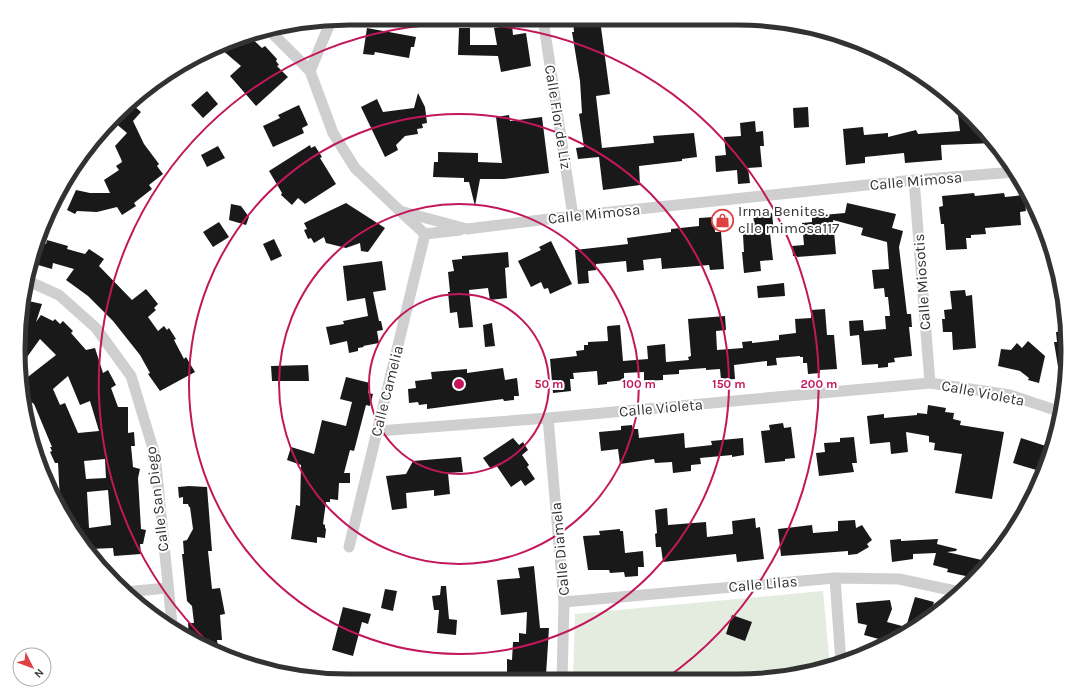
<svg xmlns="http://www.w3.org/2000/svg" width="1086" height="699" font-family="Karla,sans-serif">
<rect width="100%" height="100%" fill="#fff"/>
<path fill="#e4ebdf" d="M823,591L830,667L822,670L758,680L573,679L575,614Z"/>
<path fill="#191919" fill-rule="evenodd" d="M573,19L600,20L610,94L596,96L602,148L654,143L653,136L694,133L697,157L682,159V161L639,166L640,185L603,190L599,157L578,159L576,148L584,147L579,114L582,113L580,81L572,32H574Z
M512,25L513,35L526,33L531,66L501,72L498,56L458,55L459,28H470V45H497L494,28Z
M367,28L416,37L414,47H411L409,58L375,52L374,55L363,54Z
M248,35L262,48L265,46L277,59L276,61L279,65L277,66L288,77L256,106L230,76L241,66L221,49L225,44Z
M207,91L218,104L203,118L191,105Z
M418,93L425,107L427,123L422,124L423,128L417,129L418,134L405,136L396,145L398,150L385,157L361,107L377,99L383,112L414,108Z
M133,105L141,112L133,121L144,144L159,164L157,166L163,174L149,185L152,189L134,203L136,206L122,215L117,207L97,212L77,211L75,214L67,210L76,190L90,193H110L104,180L119,170L116,166L122,162L121,159L115,146L127,133L114,122Z
M299,105L308,125L302,128L304,133L273,147L263,126L280,118L278,115Z
M808,107L809,127L794,128L793,108Z
M968,114L995,143L941,145L942,160L905,163L904,153L865,157V163L846,165L843,129L863,127L864,135L888,133V137L916,130L918,134L960,131L958,115Z
M509,115L510,121L542,117L549,173L504,179H480L475,206L469,182H464V178L433,177L434,162H438V152L478,153V162L502,163L496,117Z
M755,121L756,132L763,131L764,146H760L762,167L748,168L750,183L738,184L737,170L716,172L715,156L726,155L724,137L741,136L740,123Z
M310,145L311,148L315,146L322,157L320,158L336,184L305,204L298,198L292,205L281,195L282,193L269,171Z
M218,146L225,158L207,167L201,155Z
M974,193L975,196L1004,193L1005,197L1024,195L1026,211L1020,212L1021,225L985,228L986,234L971,235V238H966L967,249L946,250L944,224H941L939,207L943,206L942,196Z
M346,203L385,228L368,252L361,251L360,243L346,248L326,243L324,237L314,243L311,238L308,239L304,230L307,229L304,223Z
M847,203L896,214L892,228L903,231L899,247L907,314H911L912,327H909L912,356L894,358L895,362L888,363V367L878,368V364L862,365L859,335L850,336L849,321L863,320L864,331L886,329L885,316H890L888,297H885L884,288L874,289L872,270L889,269L887,242L861,235L863,228L833,220L836,254L797,257V256H793L792,246L804,245L802,223L812,222V216L845,213Z
M231,204L241,206L249,217L246,225L229,220Z
M772,213L774,233H770L773,260L760,261L761,271L744,273L742,252H744L743,235L745,234L744,225H746V223L754,222L753,215Z
M714,217L715,232H721L724,269L710,270L709,265L662,269L661,258L643,260L644,270L627,272L626,261L596,264V270L588,271L589,283L578,284L575,250L628,244L627,238L671,232V229L699,226V218Z
M219,222L229,237L213,247L203,232Z
M274,239L282,256L271,261L263,244Z
M47,240L68,246L67,249L85,254L89,249L104,259L99,266L132,300L146,289L158,304L154,308L156,310L148,317L158,331L164,326L167,330L169,328L176,339L174,340L184,359L186,357L195,372L160,391L148,374L150,373L140,355L113,321L88,296L66,280L74,269L53,263L52,269L38,265L39,261L32,259L37,241L46,244Z
M551,241L572,284L550,294L548,288L544,289L541,282L531,287L518,261L541,250L539,247Z
M508,252L509,267L505,268L507,298L490,300L488,288L469,290L473,327L459,328L457,312L450,313L448,292H450L448,272L454,271L452,260L462,259V256Z
M382,261L386,290L373,292L379,321H381L383,330L377,331L379,343L363,346L364,347L358,348V351L349,353L347,341L330,345L326,327L344,324L343,321L368,316L365,298L347,301L343,266Z
M784,283L785,296L758,298L757,286Z
M965,290L966,296L972,295L976,348L953,350L952,332H943L942,319H945L944,310L952,309L950,291Z
M24,300L42,304L36,322L41,315L53,321L55,319L60,324L63,321L73,331L71,333L86,350L95,348L103,373L108,370L116,385L111,388L118,407H128V433L134,432L135,446H131L133,467L140,469L138,478L141,529L146,530L143,544H140L141,554L114,556L113,548L90,549L63,515L57,501H60L58,463H55L50,452L52,451L50,447H52L34,404L26,398L24,380L56,355L40,339L22,364L20,346L28,336L19,332V328ZM68,376L80,405L90,401L99,431L78,433L65,403L60,405L53,389ZM105,459L106,478L86,479L84,461ZM108,490L111,525L89,528L87,492Z
M825,309L827,335H834L837,369L820,370V373L808,374L807,363H803V357H800V356L776,358L777,365L767,366V361L734,365L735,379L721,380L720,369L706,370V368L679,370V374L663,375V380L644,381V372L624,373V380L607,382V384L598,385L597,371L573,373L574,379H570L571,391L553,393L550,359L577,356L576,351L584,350V345H588V342L608,341L607,327L608,326L620,325L623,361L648,359L647,346L665,344L666,362L689,360L688,357L691,356L688,319L725,316L726,330L716,331L717,350L743,348L742,342L752,341V343L779,340V335L796,333L795,319L811,318V310Z
M492,323L495,346L485,347L483,325Z
M1067,331L1065,385H1061L1054,342H1057L1056,332Z
M1028,341L1045,356L1039,383L1028,380L1029,378L1020,371L998,366L1001,349L1011,350L1017,343L1022,348Z
M308,365L309,381H272L271,366Z
M503,368L505,380L517,378L519,396H514V400L504,401L503,399L427,409V404L419,405L418,402L409,403L408,389L416,388L415,381L432,379L431,372L467,369V373Z
M346,377L370,383L368,393L373,394L370,406L366,405L354,451L350,450L344,473H350V483H339L338,500L330,499V502H326L323,524L325,525V528L326,529L325,538L317,537V543L291,539L296,505L300,506L301,465L287,460L291,447L314,454L322,420L346,426L352,402L340,399Z
M928,405L946,408L945,412L954,413L953,419L961,421L960,425L1004,432L992,499L955,493L962,454L934,450L935,443L929,442V436L906,432L908,452L891,454L890,442L870,444L867,416L884,414V418L917,415V413L927,414Z
M783,423L784,428L791,427L795,458L785,459V461L765,463L761,431L770,430L769,425Z
M632,425L633,429H638L639,438L684,433L685,448L712,445L711,441L743,438L744,455L732,457V455L700,458L701,464L691,465V471L673,473L672,462L655,463L654,459L620,464L618,449L601,451L599,432L621,430V426Z
M854,437L857,463H852L854,472L819,476L816,453L825,452L824,443L840,442V438Z
M513,438L519,445L523,442L528,450L522,455L529,465L527,467L535,479L525,486L521,480L511,487L496,465L491,469L483,458Z
M1021,438L1052,448L1043,472L1013,463Z
M461,457L463,472L448,473L450,494L434,496V490L406,493L407,508L392,510L386,476L406,474L413,461Z
M189,486L207,487L212,551H208L212,589L220,588L225,614L220,615L222,640H217L218,648L211,649L189,635L188,623H194L192,606L187,601L182,554H184L183,541L187,540L193,529L190,507H189L188,504H183V497L179,498L178,487Z
M667,508L668,525L706,522L707,537L733,534L732,521L755,518L756,528L760,527L764,559L737,562L736,554L663,562L661,547H656L655,534L657,533L655,510Z
M855,520L856,528L862,525L872,540L867,544L869,547L857,554L848,555V551L781,556L778,529L812,525L813,533L838,531V521Z
M620,529V531H623L625,553L643,551L644,567H638V576L625,577L624,572L610,573L609,570H588L583,536L600,535L599,531Z
M901,539V541L938,539L937,544L957,549L956,551L947,552L986,561L984,569L975,578L947,572L948,569L933,565L936,553L913,554V559L892,562L890,540Z
M534,566L540,628H549L546,675L521,674L518,679H507V659L512,660L513,642H519V633L526,634L527,612L501,615L497,580L520,578L518,568Z
M441,586H446L449,619L457,620L456,635L437,633L439,610H434L432,596L440,595Z
M385,589L397,591L393,611L381,608Z
M915,597L934,602L933,605L943,608L896,639L888,637L886,641L864,635L867,625L858,623L856,603L890,600L892,609L887,622L906,627Z
M343,607L371,614L368,624L362,622L353,656L332,650Z
M732,615L752,622L745,641L726,634Z"/>
<g fill="none" stroke-linecap="round" stroke-linejoin="round">
<path stroke="#cfcfcf" stroke-width="11" d="M543,19L573,216
M270,31L310,71L333,133L355,168L400,211L467,229L573,216L914,180L1015,172
M310,71L331,21
M88,146L91,149
M914,180L930,383
M402,213L425,234
M425,234L460,230
M28,281L59,295L96,328L131,376L155,455L172,624
M548,418L564,602L562,679
M378,431L548,418L930,383L1010,395L1061,412
M349,547L425,234
M835,578L841,663
M125,592L167,588
M564,602L835,578L899,579L960,592"/>
</g>
<g fill="none" stroke="#c2185b" stroke-width="2">
<circle cx="459" cy="384" r="90"/>
<circle cx="459" cy="384" r="180"/>
<circle cx="459" cy="384" r="270"/>
<path d="M223 656A360 360 0 1 1 665 679"/>
</g>
<defs>
<symbol id="shop-ring" viewBox="-11 -11 22 22"><circle r="9.5" fill="#fff" stroke="#dd4141" stroke-width="1.5"/><path d="M-5-2.5h2.3a2.7 3.5 0 0 1 5.4 0H5L5.5 6h-11ZM-1.5-2.5h3a1.5 2.3 0 0 0-3 0Z" fill="#dd4141"/></symbol>
</defs>
<g fill-rule="evenodd">
<use href="#shop-ring" x="710" y="208" width="25" height="25"/>
</g>
<g text-anchor="middle" stroke-width="4" stroke-linejoin="round" paint-order="stroke">
<g font-size="15" fill="#323232" stroke="#fff">
<text transform="translate(558 117) rotate(81)" y="5">Calle Flor de Liz</text>
<text transform="translate(916 181) rotate(-5)" y="5">Calle Mimosa</text>
<text transform="translate(594 214) rotate(-6)" y="5">Calle Mimosa</text>
<text transform="translate(922 282) rotate(-94)" y="5">Calle Miosotis</text>
<text transform="translate(387 391) rotate(-76)" y="5">Calle Camelia</text>
<text transform="translate(983 393) rotate(11)" y="5">Calle Violeta</text>
<text transform="translate(661 408) rotate(-5)" y="5">Calle Violeta</text>
<text transform="translate(157 499) rotate(-97)" y="5">Calle San Diego</text>
<text transform="translate(560 549) rotate(-95)" y="5">Calle Diamela</text>
<text transform="translate(763 584) rotate(-5)" y="5">Calle Lilas</text>
</g>
<g font-size="15" fill="#323232" stroke="#fff" text-anchor="start">
<text x="738" y="216">Irma Benites.<tspan x="738" dy="17">clle mimosa117</tspan></text>
</g>
</g>
<path d="M0 0H1086V699H0ZM349 25H737A324 324 0 0 1 1061 349V350A324 324 0 0 1 737 674H349A324 324 0 0 1 25 350V349A324 324 0 0 1 349 25Z" fill="#fff" fill-rule="evenodd"/>
<path fill="none" stroke="#323232" stroke-width="5" d="M349 25H737A324 324 0 0 1 1061 349V350A324 324 0 0 1 737 674H349A324 324 0 0 1 25 350V349A324 324 0 0 1 349 25Z"/>
<circle cx="459" cy="384" r="6" fill="#c2185b" stroke="#fff" stroke-width="2"/>
<g font-size="12" text-anchor="middle" font-weight="bold" fill="#c2185b" stroke="#fff" stroke-width="4" stroke-linejoin="round" paint-order="stroke">
<text x="549" y="388">50 m</text>
<text x="639" y="388">100 m</text>
<text x="729" y="388">150 m</text>
<text x="819" y="388">200 m</text>
</g>
<g transform="translate(32 667) rotate(132)"><circle r="19" fill="#ffffff" stroke="#adadad"/>
<path d="M0-3L7 15L0 10L-7 15Z" fill="#dd4141"/>
<text y="-6" font-size="11" font-weight="bold" text-anchor="middle" fill="#323232">N</text>
</g>
</svg>
